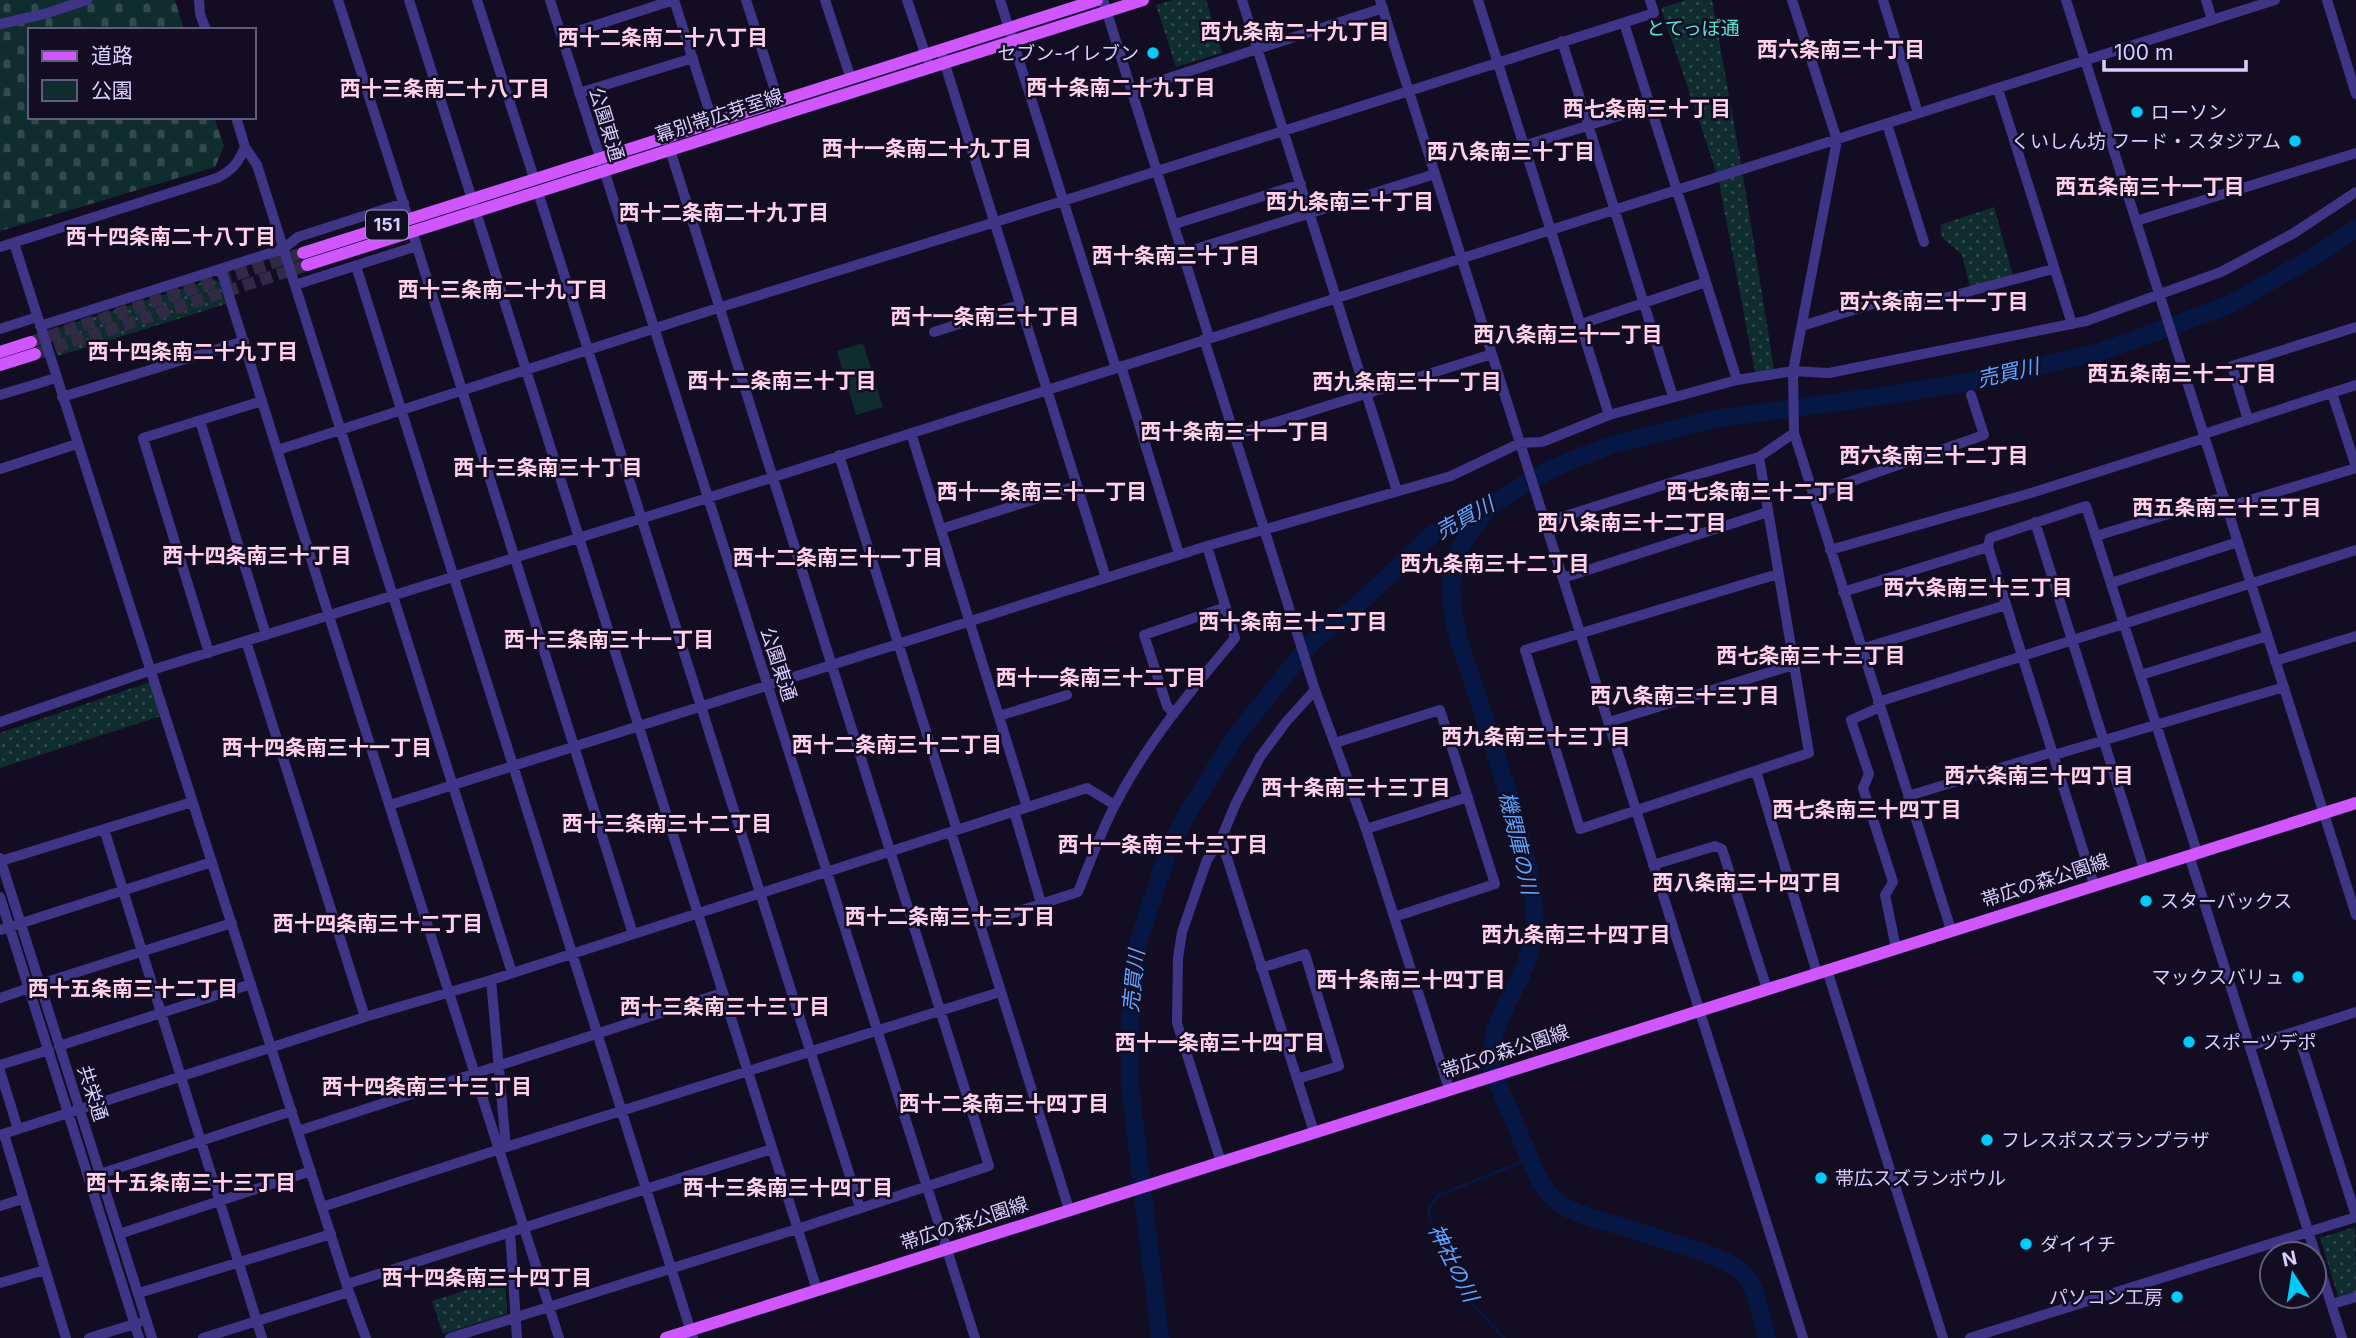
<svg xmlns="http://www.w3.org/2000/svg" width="2356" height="1338" font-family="Inter,'Noto Sans JP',sans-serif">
<defs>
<pattern id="green-dots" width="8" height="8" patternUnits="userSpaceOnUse" patternTransform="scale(1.75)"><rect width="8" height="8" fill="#0f2c2e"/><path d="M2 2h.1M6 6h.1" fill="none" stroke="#314a4d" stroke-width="1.8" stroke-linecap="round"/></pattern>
<pattern id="cemetery-stones" width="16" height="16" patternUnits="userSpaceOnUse" patternTransform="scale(1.75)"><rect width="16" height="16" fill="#0f2c2e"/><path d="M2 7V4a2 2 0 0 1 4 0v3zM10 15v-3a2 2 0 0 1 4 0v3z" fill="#314a4d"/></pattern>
</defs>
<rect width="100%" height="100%" fill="#130d24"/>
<path fill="url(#green-dots)" d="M1173,0H1206L1222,53L1176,67L1156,5Z
M1686,0H1712L1742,169L1775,375L1756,378L1718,177L1661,8Z
M1994,207L2013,275L1970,287L1962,255L1942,237L1940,225Z
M213,279L219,282L226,304L58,356L50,335L55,329Z
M150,682L161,716L0,768V733Z
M2355,1227L2356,1293L2339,1299L2320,1238Z
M505,1278L507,1314L443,1334L432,1301Z"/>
<path fill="url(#cemetery-stones)" d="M0,0H175L184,30H30V117H214L224,146L215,167L0,231Z"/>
<path fill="#0f2c2e" d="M863,343L883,407L856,415L837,351Z"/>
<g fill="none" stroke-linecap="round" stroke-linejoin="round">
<path stroke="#061743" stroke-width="2.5" d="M1504,1338L1472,1304L1433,1232L1428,1210L1437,1196L1530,1159"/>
<path stroke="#061743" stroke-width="18" d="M1489,508C1473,527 1457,546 1453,572C1446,615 1466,661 1479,701C1498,765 1522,829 1533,895C1535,910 1535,927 1532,942C1524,989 1484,1019 1493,1072L1539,1180C1560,1216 1594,1217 1630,1229C1652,1236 1674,1243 1696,1250C1713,1256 1735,1263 1747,1277C1757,1290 1762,1322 1767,1338
M1160,1338L1130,1086V1014L1138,943L1168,851L1191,807L1238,733L1312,642L1363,600L1433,534L1494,503L1547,471L1577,458L1612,445L1713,419L1876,397L1980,380L2100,352L2229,305L2315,256L2356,229"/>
<path stroke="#312a45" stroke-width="12" stroke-dasharray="12 6" stroke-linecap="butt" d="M31,342L303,253
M38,353L307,265"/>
<path stroke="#3f3586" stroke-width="10" d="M199,0L200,14L206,30
M338,0L408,218
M409,0L817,1290
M477,0L534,178
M550,0L975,1338
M674,0L714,126
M746,0L780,106
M825,0L851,79
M907,0L927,59
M1000,0L1116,368
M1103,0L1209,337
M1242,0L1397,491
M1380,0L1803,1338
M1478,0L1609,415
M1792,0L1837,140L1793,371L1794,433L1951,930
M1883,0L1918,113
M2066,0L2356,915
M2206,0L2212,20
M2327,0L2356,94
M1624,23L1737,380
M0,24L44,14L87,0
M562,36L674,0
M1562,41L1673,397
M943,58L1106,578
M1998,89L2072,324
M1132,90L1383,8
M579,93L693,58
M1887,124L1924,242
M1523,146L1650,106
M245,147L257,165L512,973
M538,192L860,1208
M2136,221L2356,153
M1175,224L1301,184
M412,231L633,934
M14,243C124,593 240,942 349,1292L366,1338
M0,247L217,178C233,170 238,163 245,147L236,117
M1183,253L1435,174
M356,266L693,1338
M221,270L329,616L559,1338
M295,285L417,246
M1578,325L1706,282
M40,326L283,249L298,237L404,203
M1802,326L1901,295L1914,306L2053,269
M0,329L37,317
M934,332L1018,305
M1204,339L1315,690L1366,829L1449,1089
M1121,366L1179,554
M2332,393L2356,467
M0,395L56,378
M62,397L244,341
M2248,420L2232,366L2356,327
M200,421L266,635
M911,433L1027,807
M2204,434L2356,385
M1235,435L1492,354
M278,450L721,307L1063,201L1654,13L1650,0
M839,455L957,830
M0,469L77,444
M1812,495L1984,435L1971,395
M2227,507L2356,468
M2035,522L2144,869
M1547,525L1562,517L1692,476L1759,457
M941,529L1076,486
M2096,536L2224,497
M1988,547L1990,538L2086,506L2197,852
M1830,550L2031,493L2205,438
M1778,574L1525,650L1580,829L1809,753L1759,457L1794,433
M1563,578L1768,512
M2111,583L2238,542
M1843,592L1988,547L2094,885
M246,641L365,1017
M1861,649L2006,605
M209,653L143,438L262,401
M2275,661L2356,636
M2141,675L2267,636
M1878,702L2356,550
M1880,707L1851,720L1869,774L1863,788L1893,882L1885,895L1896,948
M1174,714L1167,706L1144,635L1226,607
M999,716L1067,695
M0,722L152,670L698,501L2275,0
M1609,722L1793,665
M1335,743L1440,710L1495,884L1394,917
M2054,755L2284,687
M1756,771L1817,973
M1908,796L2053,752
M390,805L1207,546L1451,476L1520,443L1542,442L1609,415L1737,380L1793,371L1829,373L2086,321L2221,272L2294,233L2356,192
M1014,811L1041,903
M104,829L262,1338
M1366,829L1468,797
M951,832L1069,1209
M1221,839L1314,1132
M2189,855L2342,1338
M0,858L152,1338
M1,861L192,802
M1653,865L1715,846L1722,849L1767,989
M0,897L139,1338
M979,924L1078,892C1090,862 1101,831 1116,803C1147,743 1192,689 1235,638L1207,546
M0,930L212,862
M1261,968L1305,954L1339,1066L1297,1079
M1827,970L1943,1338
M491,980L506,1147
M40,984L232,923
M0,998L29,988
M2297,1031L2356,1216
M59,1046L251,984
M2250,1046L2356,1012
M0,1065L49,1050
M0,1071L18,1129
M298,1131L722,993
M4,1134L66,1338
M0,1135L365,1017L491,980L1087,788L1115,805
M1221,1162L1177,1023L1178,958L1182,932L1207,860L1221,839L1236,803L1260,757L1286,722L1315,690
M100,1174L292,1111
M0,1206L22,1199
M322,1207L497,1150L1000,992
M510,1232L517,1338
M119,1234L311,1171
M0,1283L45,1270
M347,1284L772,1149
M139,1293L331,1234
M2332,1304L2356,1297
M89,1338L138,1323
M203,1338L349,1292
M450,1338L797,1229L989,1166L666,137
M1970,1338L2356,1217"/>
<path stroke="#d056ff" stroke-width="12" d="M303,253L1097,0
M307,265L1143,0
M0,352L31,342
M0,365L35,354
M666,1338L2356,803"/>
</g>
<g fill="#00cafa" stroke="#130d24" stroke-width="2.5">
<circle cx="1153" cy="53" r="7"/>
<circle cx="2137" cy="112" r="7"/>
<circle cx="2295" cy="141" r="7"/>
<circle cx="2146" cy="901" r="7"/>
<circle cx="2298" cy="977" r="7"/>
<circle cx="2189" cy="1042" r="7"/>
<circle cx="1987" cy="1140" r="7"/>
<circle cx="1821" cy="1178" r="7"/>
<circle cx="2026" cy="1244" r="7"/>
<circle cx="2177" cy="1297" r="7"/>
</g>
<g text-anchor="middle" stroke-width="5" stroke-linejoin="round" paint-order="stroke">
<rect fill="#130d24" stroke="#9e95bd" stroke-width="2" x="366" y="210.5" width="42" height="29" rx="5"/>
<g font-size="18" font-weight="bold" fill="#d9cfff">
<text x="387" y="231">151</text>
</g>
<g font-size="19" fill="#54e7d0" stroke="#130d24">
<text x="1693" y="35">とてっぽ通</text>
</g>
<g font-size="19" fill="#d9cfff" stroke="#130d24" text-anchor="start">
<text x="1139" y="60" text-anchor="end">セブン-イレブン</text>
<text x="2151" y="119">ローソン</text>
<text x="2281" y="148" text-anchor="end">くいしん坊 フード・スタジアム</text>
<text x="2160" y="908">スターバックス</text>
<text x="2284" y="984" text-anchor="end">マックスバリュ</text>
<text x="2203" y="1049">スポーツデポ</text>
<text x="2001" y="1147">フレスポスズランプラザ</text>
<text x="1835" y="1185">帯広スズランボウル</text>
<text x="2040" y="1251">ダイイチ</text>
<text x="2163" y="1304" text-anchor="end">パソコン工房</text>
</g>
<g font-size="19" fill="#d9cfff" stroke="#130d24">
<text transform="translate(719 115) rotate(-18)" y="7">幕別帯広芽室線</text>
<text transform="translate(607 124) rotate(73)" y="7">公園東通</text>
<text transform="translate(779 664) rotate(72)" y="7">公園東通</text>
<text transform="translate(2045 880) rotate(-18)" y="7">帯広の森公園線</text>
<text transform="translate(1505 1051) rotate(-18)" y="7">帯広の森公園線</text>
<text transform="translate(93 1093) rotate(72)" y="7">共栄通</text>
<text transform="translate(964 1223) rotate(-18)" y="7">帯広の森公園線</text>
</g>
<g font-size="21" font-weight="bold" fill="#ffd1ea" stroke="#130d24">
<text x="1295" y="39">西九条南二十九丁目</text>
<text x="663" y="45">西十二条南二十八丁目</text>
<text x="1841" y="57">西六条南三十丁目</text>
<text x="1121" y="95">西十条南二十九丁目</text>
<text x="445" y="96">西十三条南二十八丁目</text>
<text x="1647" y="116">西七条南三十丁目</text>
<text x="927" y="156">西十一条南二十九丁目</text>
<text x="1511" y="159">西八条南三十丁目</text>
<text x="2150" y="194">西五条南三十一丁目</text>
<text x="1350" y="209">西九条南三十丁目</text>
<text x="724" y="220">西十二条南二十九丁目</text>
<text x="171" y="244">西十四条南二十八丁目</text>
<text x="1176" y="263">西十条南三十丁目</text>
<text x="503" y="297">西十三条南二十九丁目</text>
<text x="1934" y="309">西六条南三十一丁目</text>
<text x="985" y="324">西十一条南三十丁目</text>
<text x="1568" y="342">西八条南三十一丁目</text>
<text x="193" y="359">西十四条南二十九丁目</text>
<text x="2182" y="381">西五条南三十二丁目</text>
<text x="782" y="388">西十二条南三十丁目</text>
<text x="1407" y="389">西九条南三十一丁目</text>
<text x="1235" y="439">西十条南三十一丁目</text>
<text x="1934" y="463">西六条南三十二丁目</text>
<text x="548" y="475">西十三条南三十丁目</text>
<text x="1042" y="499">西十一条南三十一丁目</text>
<text x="1761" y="499">西七条南三十二丁目</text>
<text x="2227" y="515">西五条南三十三丁目</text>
<text x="1632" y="530">西八条南三十二丁目</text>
<text x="257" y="563">西十四条南三十丁目</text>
<text x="838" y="565">西十二条南三十一丁目</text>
<text x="1495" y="571">西九条南三十二丁目</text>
<text x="1978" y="595">西六条南三十三丁目</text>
<text x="1293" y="629">西十条南三十二丁目</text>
<text x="609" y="647">西十三条南三十一丁目</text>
<text x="1811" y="663">西七条南三十三丁目</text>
<text x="1101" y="685">西十一条南三十二丁目</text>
<text x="1685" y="703">西八条南三十三丁目</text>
<text x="1536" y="744">西九条南三十三丁目</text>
<text x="897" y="752">西十二条南三十二丁目</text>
<text x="327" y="755">西十四条南三十一丁目</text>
<text x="2039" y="783">西六条南三十四丁目</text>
<text x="1356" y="795">西十条南三十三丁目</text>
<text x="1867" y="817">西七条南三十四丁目</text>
<text x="667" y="831">西十三条南三十二丁目</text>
<text x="1163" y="852">西十一条南三十三丁目</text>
<text x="1747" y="890">西八条南三十四丁目</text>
<text x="950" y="924">西十二条南三十三丁目</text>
<text x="378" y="931">西十四条南三十二丁目</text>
<text x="1576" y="942">西九条南三十四丁目</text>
<text x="1411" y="987">西十条南三十四丁目</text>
<text x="133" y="996">西十五条南三十二丁目</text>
<text x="725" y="1014">西十三条南三十三丁目</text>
<text x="1220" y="1050">西十一条南三十四丁目</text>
<text x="427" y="1094">西十四条南三十三丁目</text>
<text x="1004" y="1111">西十二条南三十四丁目</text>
<text x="191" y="1190">西十五条南三十三丁目</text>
<text x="788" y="1195">西十三条南三十四丁目</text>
<text x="487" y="1285">西十四条南三十四丁目</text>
</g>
<g font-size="21" font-style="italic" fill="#5da5ff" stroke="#130d24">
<text transform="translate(2008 373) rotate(-13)" y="7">売買川</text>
<text transform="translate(1465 518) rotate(-29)" y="7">売買川</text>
<text transform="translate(1518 843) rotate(77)" y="7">機関庫の川</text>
<text transform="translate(1134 981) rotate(-84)" y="7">売買川</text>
<text transform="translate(1453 1263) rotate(63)" y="7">神社の川</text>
</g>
</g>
<rect x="28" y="28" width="228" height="91" fill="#130d24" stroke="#625b7c" stroke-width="2"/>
<rect x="42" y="51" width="35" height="10" fill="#d056ff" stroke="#625b7c" stroke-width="2"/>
<text x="91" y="63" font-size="21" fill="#d9cfff">道路</text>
<rect x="42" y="80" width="35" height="21" fill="#0f2c2e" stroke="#625b7c" stroke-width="2"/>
<text x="91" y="98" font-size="21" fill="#d9cfff">公園</text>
<g transform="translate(2293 1275) rotate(348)"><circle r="33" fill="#130d24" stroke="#625b7c" stroke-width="2"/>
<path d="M0-5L12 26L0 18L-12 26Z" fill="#00cafa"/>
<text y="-10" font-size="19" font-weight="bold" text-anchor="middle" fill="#d9cfff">N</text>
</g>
<path d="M2104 60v10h142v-10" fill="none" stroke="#d9cfff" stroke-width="3.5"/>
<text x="2114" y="60" font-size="21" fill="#d9cfff" stroke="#130d24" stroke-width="5" paint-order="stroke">100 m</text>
</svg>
